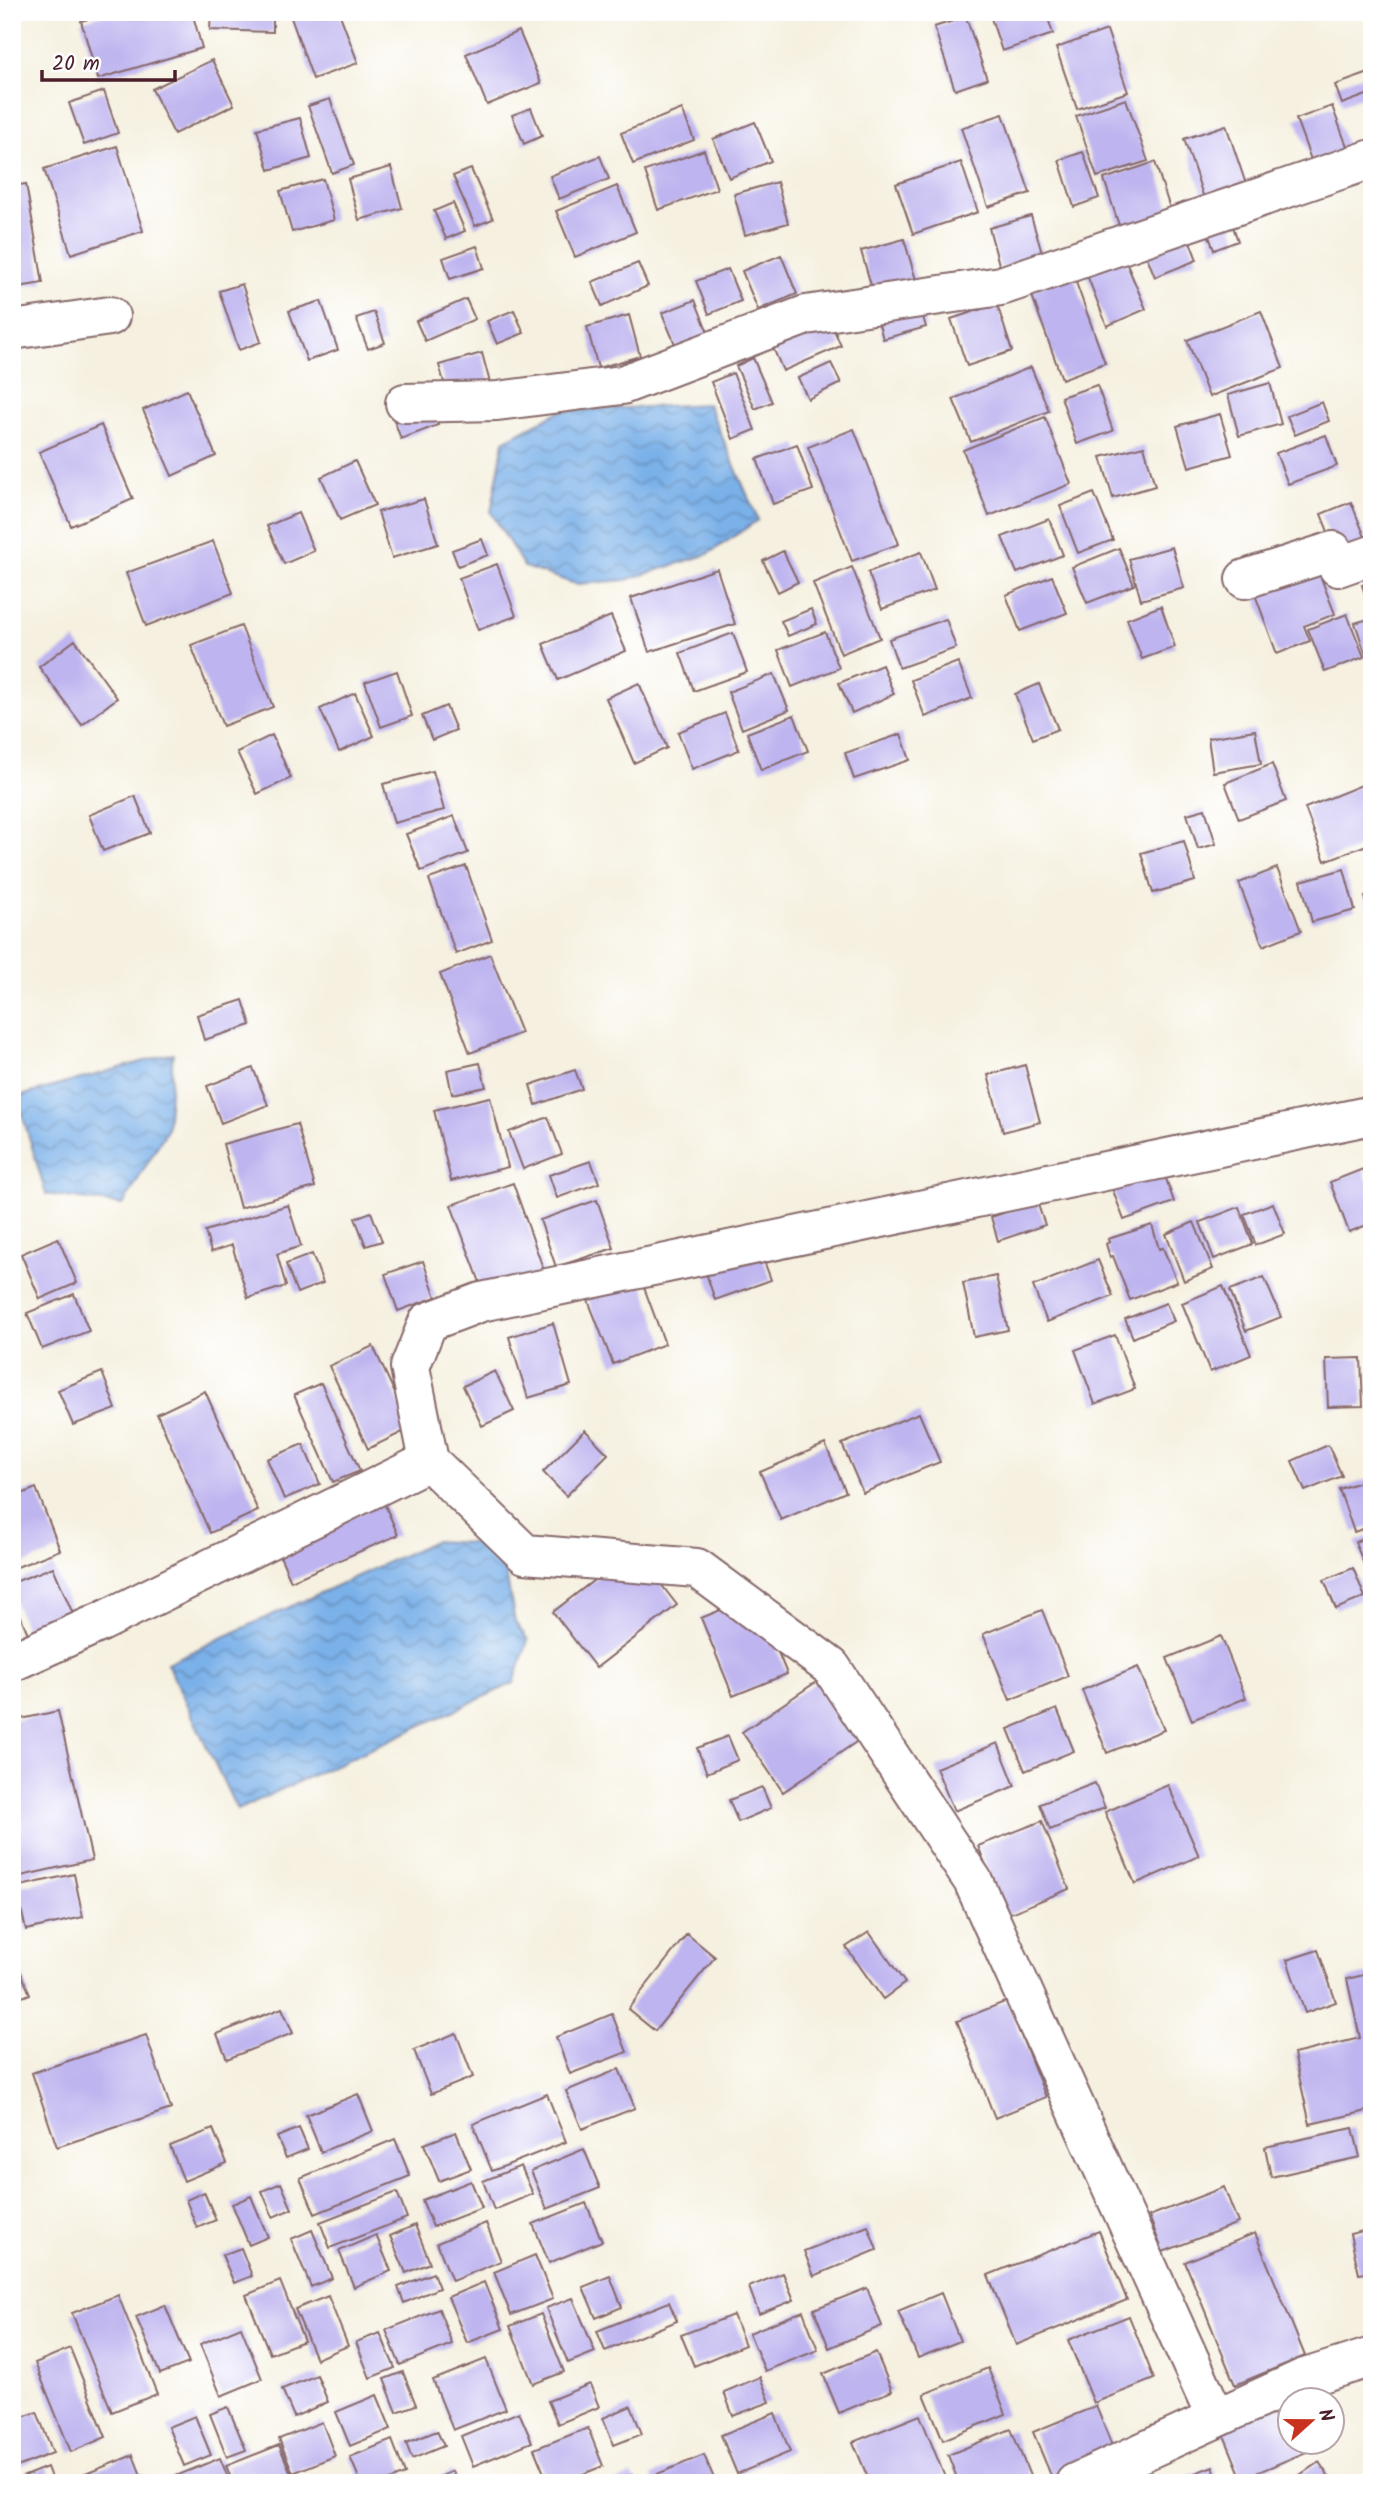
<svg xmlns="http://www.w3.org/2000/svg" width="1384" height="2495" font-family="Kalam,sans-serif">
<defs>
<pattern id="water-waves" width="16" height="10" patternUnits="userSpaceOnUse" patternTransform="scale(1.75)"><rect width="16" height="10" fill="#7ab1e9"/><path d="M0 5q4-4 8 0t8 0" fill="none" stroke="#668fbd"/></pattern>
</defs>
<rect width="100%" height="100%" fill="#fff"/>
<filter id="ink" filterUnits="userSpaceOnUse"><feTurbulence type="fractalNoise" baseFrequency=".0143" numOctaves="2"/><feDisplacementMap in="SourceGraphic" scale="14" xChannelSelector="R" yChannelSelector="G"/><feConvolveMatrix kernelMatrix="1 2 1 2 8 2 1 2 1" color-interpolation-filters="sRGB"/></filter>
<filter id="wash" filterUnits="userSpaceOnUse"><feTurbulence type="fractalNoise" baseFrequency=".00686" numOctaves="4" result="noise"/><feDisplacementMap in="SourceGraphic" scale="28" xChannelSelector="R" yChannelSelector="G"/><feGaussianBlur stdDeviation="1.57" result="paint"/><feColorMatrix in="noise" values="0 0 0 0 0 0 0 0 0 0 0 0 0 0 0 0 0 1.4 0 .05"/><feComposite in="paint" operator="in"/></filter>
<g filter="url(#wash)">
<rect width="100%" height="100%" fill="#f5f0df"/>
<path fill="url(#water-waves)" stroke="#62688a" stroke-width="2" d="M708,404L758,520L708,554L626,580L576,584L524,567L491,512L504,441L560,411Z
M173,1053L167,1130L123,1205L46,1194L17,1097Z
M434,1541L489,1544L506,1574L515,1622L528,1640L514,1683L237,1810L167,1663Z"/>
<g id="blocks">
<path fill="#beb4ef" d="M112,12H192L202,48L98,79L81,21Z
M211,12H273V32L210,30Z
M289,12H339L358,63L313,79Z
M989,12H1046L1053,34L1002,51Z
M966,17L987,79L955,90L934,27Z
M1107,30L1128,92L1077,109L1056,48Z
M519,31L541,83L487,105L466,54Z
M212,60L234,105L174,134L152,89Z
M1372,72V93L1342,104L1335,85Z
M104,91L118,133L84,145L69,103Z
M330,99L354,165L332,173L308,106Z
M1126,99L1148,161L1097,177L1076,116Z
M1332,106L1349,152L1313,165L1296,119Z
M531,108L542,136L524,144L512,115Z
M682,109L694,140L633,164L621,133Z
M1003,114L1030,193L988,207L961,128Z
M300,118L311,158L269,170L257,129Z
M755,122L771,161L729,178L713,139Z
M1226,125L1249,193L1207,207L1184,139Z
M117,146L143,231L71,254L44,169Z
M704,150L717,189L658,210L645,171Z
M1083,152L1099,198L1074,207L1059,160Z
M600,156L609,179L559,199L550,176Z
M961,162L978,212L913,234L896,184Z
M1155,162L1175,224L1124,241L1104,179Z
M391,167L402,208L359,220L348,179Z
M471,169L493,219L475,226L453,176Z
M323,179L334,220L292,232L280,191Z
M777,182L788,223L745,235L734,194Z
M26,184L43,283L12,288V186Z
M617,186L636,232L575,257L556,211Z
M453,203L465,231L446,239L434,211Z
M1228,212L1238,241L1214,250L1204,222Z
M1031,216L1043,256L1000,268L989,228Z
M1186,231L1197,260L1155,277L1143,247Z
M904,239L916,280L873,292L861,251Z
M477,246L484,268L450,279L443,258Z
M781,255L797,294L758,310L742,271Z
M1123,255L1146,309L1107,326L1085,270Z
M638,263L648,286L602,306L592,282Z
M728,269L741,301L709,314L696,281Z
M1073,274L1105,363L1062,379L1030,290Z
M242,284L261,342L239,350L219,291Z
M914,287L926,327L883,339L872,299Z
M466,299L475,319L425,341L416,321Z
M695,300L709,335L677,349L662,313Z
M321,301L338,350L307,361L289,311Z
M997,304L1012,351L967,366L951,319Z
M514,310L524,333L497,344L487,321Z
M1261,311L1283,368L1209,397L1187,340Z
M374,312L385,343L368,349L356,318Z
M629,315L640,356L598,368L587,327Z
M829,318L841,346L783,371L771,343Z
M482,353L493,394L451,406L439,365Z
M753,358L772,402L755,409L736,366Z
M831,363L841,383L808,399L798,378Z
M1031,367L1049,411L971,442L953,399Z
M733,373L755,430L733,439L711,382Z
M1270,383L1281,424L1239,436L1228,395Z
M1097,385L1113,431L1077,444L1061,397Z
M187,390L216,456L172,476L143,410Z
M426,395L438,425L401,439L390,409Z
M1322,402L1329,421L1295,435L1287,416Z
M1220,414L1232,455L1189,467L1177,426Z
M1045,417L1071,484L989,516L963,450Z
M101,425L133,499L71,526L39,452Z
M854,429L899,544L852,561L808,447Z
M1326,435L1337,466L1288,484L1276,453Z
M797,444L813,490L773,504L757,459Z
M1144,446L1155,486L1113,498L1101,457Z
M355,461L375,505L340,520L321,477Z
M1094,493L1113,540L1078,553L1060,506Z
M424,499L438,544L392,558L378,512Z
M1351,502L1369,547L1339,559L1321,514Z
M298,513L314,551L284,564L267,526Z
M1049,519L1063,555L1017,573L1002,537Z
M482,539L488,555L458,566L452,550Z
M213,541L233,593L146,626L126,573Z
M1172,547L1184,588L1141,600L1129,559Z
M1119,548L1134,585L1087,603L1072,567Z
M783,551L798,582L778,592L763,561Z
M921,552L935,590L882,609L868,572Z
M497,564L516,616L478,630L459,578Z
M1316,565L1335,614L1304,626L1310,641L1277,654L1253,589Z
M852,567L880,638L841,654L813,583Z
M717,569L735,624L649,652L631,598Z
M1052,576L1067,613L1020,631L1006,595Z
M1372,581V613H1371L1362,585Z
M1161,606L1175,647L1142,659L1127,619Z
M811,609L817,624L788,636L781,621Z
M1347,614L1364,657L1325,672L1308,629Z
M611,616L626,651L558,680L543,644Z
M1372,618V670H1371L1355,623Z
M946,619L956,648L899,668L889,639Z
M241,626L273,707L223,726L191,645Z
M825,632L839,668L792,687L778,650Z
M733,633L747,672L694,691L680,653Z
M75,640L117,698L82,725L39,667Z
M958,662L972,698L925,717L911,680Z
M882,665L894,694L852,713L839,683Z
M397,671L412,716L381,727L365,682Z
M774,674L789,710L742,729L728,692Z
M639,683L667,748L634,763L606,698Z
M1039,684L1058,729L1033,739L1015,694Z
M355,693L374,736L339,752L320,709Z
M446,706L456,730L432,740L422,716Z
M725,713L739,750L692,769L678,732Z
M794,715L808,751L761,770L747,733Z
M1255,730L1261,764L1213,772L1208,738Z
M901,734L910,760L854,779L845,753Z
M272,735L291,778L257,794L237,752Z
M1272,764L1286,801L1239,819L1225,783Z
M433,771L444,810L394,823L383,784Z
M1369,782L1372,789V843L1325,861L1305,808Z
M135,796L150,833L103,851L89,815Z
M1205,809L1216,844L1198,849L1187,814Z
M454,816L468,853L421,871L406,834Z
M1184,841L1195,881L1153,893L1141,853Z
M466,866L492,940L456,954L429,879Z
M1277,868L1301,931L1263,946L1239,883Z
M1344,869L1355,910L1312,922L1301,881Z
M1372,895V917H1371L1365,897Z
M490,954L521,1033L470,1053L440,974Z
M243,1000L251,1025L204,1040L197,1015Z
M480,1063L486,1087L452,1094L447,1070Z
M1025,1065L1040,1122L1003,1132L988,1075Z
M253,1068L268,1105L221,1123L207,1086Z
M575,1070L582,1089L536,1105L530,1085Z
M490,1097L508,1167L451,1181L434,1110Z
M548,1117L562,1154L523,1169L509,1132Z
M297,1124L315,1187L240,1208L223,1144Z
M591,1161L599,1183L557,1198L549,1175Z
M1162,1167L1174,1202L1124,1220L1111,1185Z
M1363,1169L1372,1193V1223L1349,1232L1330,1182Z
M513,1183L544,1271L484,1293L451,1205Z
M597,1200L614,1248L556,1267L540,1220Z
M1037,1202L1045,1225L998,1241L991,1217Z
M1273,1203L1285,1234L1256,1245L1244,1214Z
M288,1205L301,1246L277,1254L286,1286L248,1298L232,1245L211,1252L205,1231Z
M1239,1207L1253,1244L1214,1259L1200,1222Z
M371,1212L382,1241L366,1246L355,1218Z
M1194,1222L1213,1269L1184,1281L1166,1234Z
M1152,1225L1159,1249L1163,1248L1177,1282L1130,1300L1113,1256L1110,1257L1106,1244L1109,1242L1108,1239Z
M58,1238L77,1283L40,1299L21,1254Z
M760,1250L771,1280L715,1300L705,1270Z
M312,1254L323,1283L297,1293L286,1264Z
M1098,1260L1113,1296L1047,1322L1033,1286Z
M423,1261L436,1297L398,1311L385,1274Z
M639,1274L665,1344L613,1364L586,1295Z
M996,1276L1008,1330L974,1337L963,1283Z
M1264,1277L1281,1317L1246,1331L1230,1290Z
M1223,1286L1251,1355L1210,1372L1182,1303Z
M74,1294L89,1331L42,1349L27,1313Z
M1166,1303L1174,1321L1133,1338L1125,1319Z
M553,1323L571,1385L528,1398L509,1337Z
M1115,1335L1135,1389L1095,1404L1075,1350Z
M373,1346L411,1428L368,1449L329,1366Z
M1361,1358L1363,1406L1328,1407L1326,1359Z
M495,1371L514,1411L482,1426L463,1386Z
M102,1372L116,1409L73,1425L58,1390Z
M321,1383L360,1471L333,1482L294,1395Z
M205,1391L258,1511L210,1533L157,1414Z
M919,1413L940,1462L863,1493L842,1444Z
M585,1430L608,1454L566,1496L543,1472Z
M303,1444L320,1484L284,1499L267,1459Z
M825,1444L846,1492L781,1520L760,1472Z
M1328,1445L1342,1476L1305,1491L1292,1461Z
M1372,1478V1526L1354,1532L1339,1489Z
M36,1488L60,1550L12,1569V1498Z
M384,1503L398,1535L291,1581L277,1549Z
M1372,1535V1572L1368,1574L1355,1542Z
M634,1549L677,1605L596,1668L553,1612Z
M53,1567L76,1621L30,1639L12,1595V1583Z
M1353,1568L1365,1597L1336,1609L1324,1580Z
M755,1596L787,1674L733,1696L701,1618Z
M1042,1610L1068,1676L1010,1700L983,1634Z
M1221,1636L1246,1698L1192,1720L1167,1658Z
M1138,1667L1164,1730L1107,1753L1082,1690Z
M822,1678L862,1738L783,1792L742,1732Z
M1057,1709L1074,1751L1025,1771L1008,1729Z
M58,1711L92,1860L12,1878V1721Z
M728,1736L738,1760L707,1773L697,1748Z
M998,1743L1015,1786L954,1811L936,1768Z
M1095,1783L1105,1808L1050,1830L1040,1804Z
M1168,1785L1199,1856L1135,1884L1105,1812Z
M762,1787L771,1808L738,1822L729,1800Z
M1042,1821L1069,1889L1006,1915L978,1846Z
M74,1874L83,1917L26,1930L16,1887Z
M869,1932L905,1983L883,1999L846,1947Z
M687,1934L715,1957L655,2031L628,2009Z
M1318,1950L1336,2002L1305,2013L1287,1960Z
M12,1951L30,1994L12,2001Z
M1372,1973V2110L1310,2124L1294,2054L1360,2038L1347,1979Z
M1007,2001L1046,2097L995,2118L957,2021Z
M282,2008L293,2033L227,2059L217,2034Z
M612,2014L627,2052L570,2074L556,2037Z
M456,2033L473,2077L431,2094L414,2050Z
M146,2035L171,2109L57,2147L32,2073Z
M619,2069L635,2108L582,2129L566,2091Z
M358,2094L373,2131L321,2152L306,2115Z
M547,2094L566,2142L492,2171L473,2124Z
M299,2128L308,2149L286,2158L277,2137Z
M1353,2128L1360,2157L1271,2177L1265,2147Z
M213,2129L227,2163L184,2181L170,2146Z
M456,2132L471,2169L439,2181L424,2144Z
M395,2139L410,2176L315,2214L300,2178Z
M584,2149L600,2188L547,2209L531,2171Z
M521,2166L533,2194L494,2210L483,2181Z
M471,2181L482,2208L433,2227L422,2200Z
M281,2183L292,2209L273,2217L262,2191Z
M1224,2187L1238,2223L1163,2252L1149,2216Z
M204,2192L216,2220L197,2228L186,2200Z
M397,2192L407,2218L330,2248L320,2222Z
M251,2196L268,2237L249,2245L232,2204Z
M586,2203L602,2241L549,2263L533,2224Z
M486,2223L501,2261L452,2281L437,2243Z
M415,2225L430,2263L406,2273L390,2236Z
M868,2226L877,2250L814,2276L804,2251Z
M1372,2229V2272L1359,2274L1350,2234Z
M312,2230L332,2278L311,2287L291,2239Z
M1099,2231L1127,2300L1016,2345L988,2275Z
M1255,2233L1305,2356L1235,2385L1185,2262Z
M376,2235L391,2271L354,2287L339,2251Z
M241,2248L252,2276L234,2283L222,2255Z
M535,2255L553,2299L511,2315L494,2272Z
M433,2273L439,2288L404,2303L398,2287Z
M783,2273L794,2300L759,2314L749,2287Z
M610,2276L622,2307L596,2318L583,2287Z
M280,2281L304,2341L270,2354L246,2295Z
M484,2282L503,2329L467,2343L448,2297Z
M867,2288L882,2326L829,2348L814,2309Z
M941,2293L960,2341L918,2358L898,2311Z
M118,2295L157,2394L112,2412L72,2313Z
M328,2296L348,2346L316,2359L295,2309Z
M573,2298L595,2352L568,2363L546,2308Z
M669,2302L677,2321L605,2351L597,2331Z
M165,2305L189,2363L160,2374L136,2317Z
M439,2309L452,2344L400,2365L386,2330Z
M803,2311L818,2350L765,2371L749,2333Z
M541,2314L564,2372L533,2384L510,2326Z
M733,2315L745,2345L694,2366L681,2335Z
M1129,2316L1154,2379L1094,2403L1068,2340Z
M241,2327L262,2379L221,2396L200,2344Z
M380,2333L395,2368L370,2378L356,2342Z
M70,2348L106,2437L71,2452L35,2363Z
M876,2352L892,2391L839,2413L823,2374Z
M486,2359L506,2409L453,2430L433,2380Z
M988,2368L1006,2414L943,2440L924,2394Z
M403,2372L416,2405L397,2412L384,2379Z
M317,2375L328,2402L294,2417L282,2389Z
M760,2377L770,2402L733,2416L724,2392Z
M590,2384L599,2407L558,2424L548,2401Z
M377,2395L391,2429L350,2446L336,2412Z
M1290,2400V2442H1308L1311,2450L1242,2479L1221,2428Z
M631,2406L642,2434L614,2445L603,2418Z
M1096,2406L1115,2453L1052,2478L1033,2432Z
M228,2407L246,2450L227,2457L210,2414Z
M37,2412L53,2453L12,2469V2421Z
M519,2412L532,2442L473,2466L461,2436Z
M775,2413L790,2452L737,2474L721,2435Z
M920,2415L946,2480L939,2483H870L853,2442Z
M195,2416L211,2455L184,2466L168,2427Z
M322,2422L335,2456L293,2473L279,2439Z
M588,2428L603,2466L561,2483H548L534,2449Z
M1011,2429L1030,2476L1013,2483H959L948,2455Z
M437,2431L444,2446L412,2459L406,2443Z
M392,2440L405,2474L383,2483H361L350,2457Z
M279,2445L295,2483H233L226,2466Z
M133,2455L144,2483H77L75,2478Z
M704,2455L716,2483H654L652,2476Z
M220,2458L230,2483H167L166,2480Z
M1319,2462L1333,2483H1288Z
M1213,2466L1219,2483H1180L1179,2479Z
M47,2467L53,2483H12V2481Z
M452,2471L457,2483H425Z
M632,2475L636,2483H613Z"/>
</g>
</g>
<g filter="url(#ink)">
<use href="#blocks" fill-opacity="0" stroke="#86686a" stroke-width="2"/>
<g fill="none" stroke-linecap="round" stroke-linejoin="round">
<defs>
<path id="street" d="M12,330L110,316
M405,403L497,401L622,385L806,315L1001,286L1372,159
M1245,579L1333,551L1338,567L1372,555
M429,1461L410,1367L428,1322L481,1302L1372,1115
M12,1662L101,1622L429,1461L525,1554L697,1568L831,1667L973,1881L1216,2418
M1075,2483L1302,2379L1372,2357"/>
</defs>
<use href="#street" stroke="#86686a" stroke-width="42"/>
<use href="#street" stroke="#fff" stroke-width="38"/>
</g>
</g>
<rect width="1384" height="2495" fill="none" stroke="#fff" stroke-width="42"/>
<g transform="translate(1311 2421) rotate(69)"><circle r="33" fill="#ffffff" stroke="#b7a5aa" stroke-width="2"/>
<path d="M0-5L12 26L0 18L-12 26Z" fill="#c8321e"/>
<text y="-10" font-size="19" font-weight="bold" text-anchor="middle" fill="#4a1f2b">N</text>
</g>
<path d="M42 70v10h133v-10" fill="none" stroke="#4a1f2b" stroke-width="3.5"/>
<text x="52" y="70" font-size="21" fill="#4a1f2b" stroke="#ffffff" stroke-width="5" paint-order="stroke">20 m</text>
</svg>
